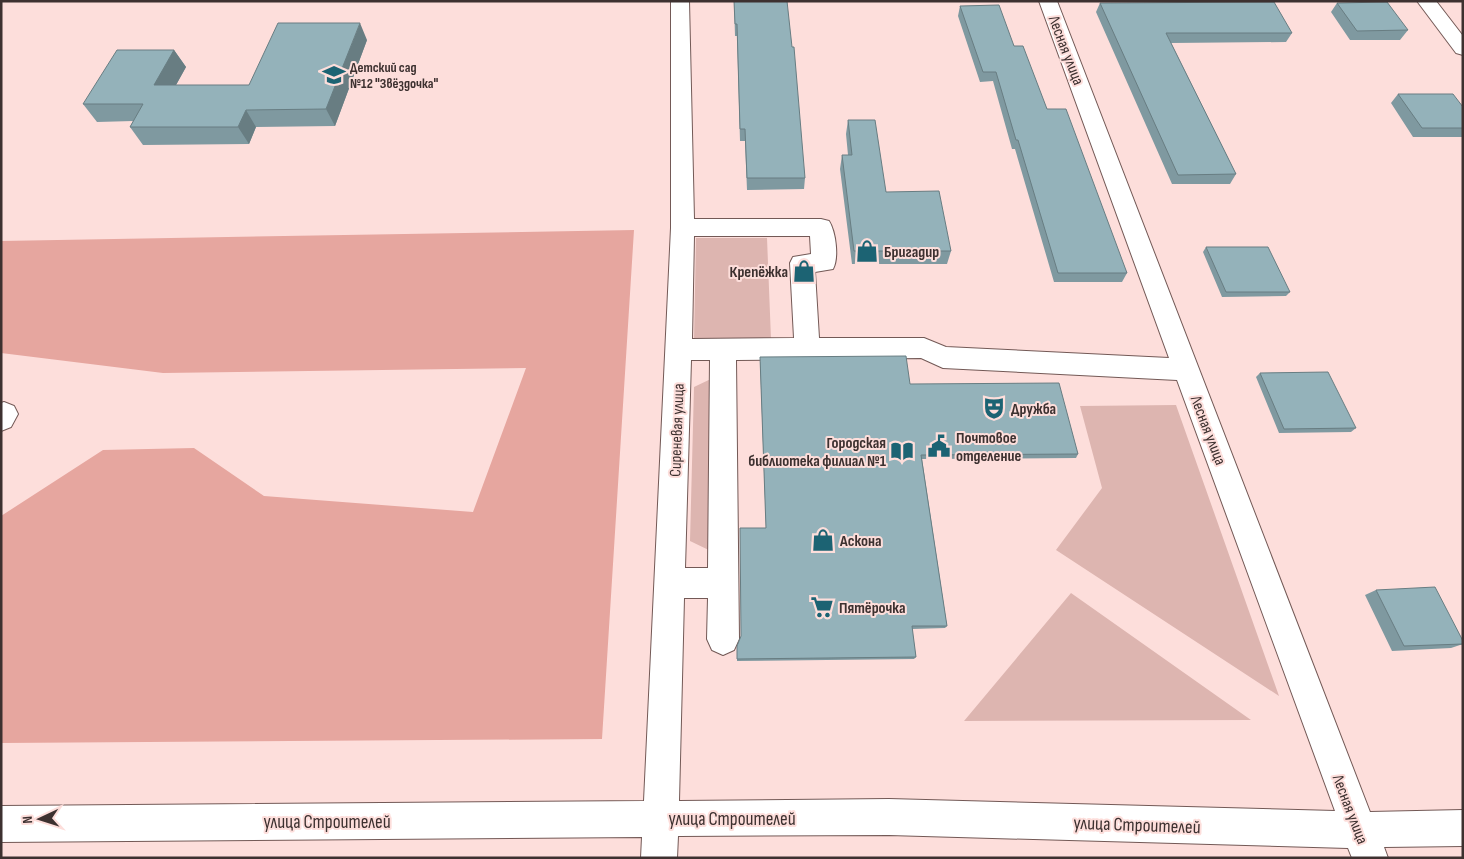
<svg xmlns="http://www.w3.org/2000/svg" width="1464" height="859" font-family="'Sofia Sans Condensed',sans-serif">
<rect width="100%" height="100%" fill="#fddedb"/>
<path fill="#ddb5b0" d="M696,238H767L771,339L694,340Z
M715,377V553L690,541L694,387Z
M1176,405L1279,696L1056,550L1102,488L1080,406Z
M1071,593L1251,720L964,721Z"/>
<path fill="#e6a69f" d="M634,230L602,739L1,743V516L103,450L194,448L264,496L473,512L526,368L163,373L1,353V241Z"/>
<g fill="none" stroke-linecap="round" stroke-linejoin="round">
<defs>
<path id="minor" d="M671,1H689L694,219H821L829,221C836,232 839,258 833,269L815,272L819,338H924L946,347L1169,358L1039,1H1057L1370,812L1463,810V846L1384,847L1388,858H1352L1348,848L889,835L678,836L677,858H641L642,837L1,842V806L644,801L671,228ZM694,236H810L811,254L793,257L790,263L794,338L692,339ZM921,358L943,368L1177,380L1335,811L889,799L679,801L684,598H708L707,639L712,650L723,655L734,650L739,639L736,360ZM691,360H710L708,568H685Z
M1417,1H1436L1463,36V55L1456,53Z
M4,402L14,406L18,414L11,427L1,431V403Z"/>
</defs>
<use href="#minor" stroke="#735956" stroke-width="2"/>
<use href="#minor" fill="#fff" fill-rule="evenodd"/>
</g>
<path fill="#7f99a0" d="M734,1L805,178L804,189L747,190L745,141H740L737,36H735Z
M1100,3L1292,33L1286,42L1171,43L1236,174L1230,184H1172L1096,12Z
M1337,3L1408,30L1400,40H1350L1331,12Z
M960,6L1014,46L1047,109L1127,273L1122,282H1054L1015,149H1012L993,81L980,82L958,16Z
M367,40L335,126L256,127L249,144L143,145L130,127L133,121L97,122L83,104L174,50L186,67L176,85H249Z
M1398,94L1463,107V137H1413L1391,103Z
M848,120L886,192L951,251L947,264H852L840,169L842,155H848L846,134Z
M1206,247L1290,292L1286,296L1222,297L1203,252Z
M760,362L910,384L1078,454L1076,458L922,459L947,626L945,628L912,629L916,657L914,659L737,661V646L741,637L766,528Z
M1260,373L1356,428L1351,432L1279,433L1256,377Z
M1376,590L1463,644L1451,648L1392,651L1365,595Z"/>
<path fill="#687d82" d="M360,23L367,40L335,126L326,109Z
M174,50L186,67L166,103L154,85Z
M246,110L256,127L249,144L238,127Z"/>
<path fill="#94b2ba" stroke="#687d82" d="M734,1H787L792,47H794L805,178H747L745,129H740L737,24H735Z
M1274,2L1292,33H1166L1236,174L1178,175L1100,3Z
M1387,2L1408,30L1357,31L1337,3Z
M999,5L1014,46H1023L1047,109H1066L1127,273H1058L1018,140H1016L996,72H983L960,6Z
M278,23H360L326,109L246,110L238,127H130L143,104H83L117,50H174L154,85H249Z
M1398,94H1453L1463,107V128H1422Z
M848,120H875L886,192L939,191L951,251H854L842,155H852Z
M1206,247H1268L1290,292H1226Z
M906,356L910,384L1059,383L1078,454L921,455L947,626H912L916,657L737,659V646L741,636L740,528H766L760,357Z
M1328,372L1356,428L1284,429L1260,373Z
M1435,587L1463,641V644L1404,646L1376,590Z"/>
<defs>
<symbol id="school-bare" viewBox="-9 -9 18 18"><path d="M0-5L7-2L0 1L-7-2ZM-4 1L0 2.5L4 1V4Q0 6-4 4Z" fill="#1c6373" stroke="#fddedb" stroke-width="2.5" paint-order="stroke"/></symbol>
<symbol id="shop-bare" viewBox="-9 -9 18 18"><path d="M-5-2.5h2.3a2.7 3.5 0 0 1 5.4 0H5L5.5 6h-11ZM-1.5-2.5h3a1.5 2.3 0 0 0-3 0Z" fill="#1c6373" stroke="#fddedb" stroke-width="2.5" paint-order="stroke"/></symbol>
<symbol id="theatre-bare" viewBox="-9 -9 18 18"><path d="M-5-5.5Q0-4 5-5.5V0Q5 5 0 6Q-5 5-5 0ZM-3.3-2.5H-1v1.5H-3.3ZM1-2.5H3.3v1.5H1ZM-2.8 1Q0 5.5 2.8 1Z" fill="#1c6373" stroke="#fddedb" stroke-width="2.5" paint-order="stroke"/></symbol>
<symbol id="civic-bare" viewBox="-9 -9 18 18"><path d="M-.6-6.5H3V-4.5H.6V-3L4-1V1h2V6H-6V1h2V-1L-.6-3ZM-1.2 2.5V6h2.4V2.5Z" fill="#1c6373" stroke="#fddedb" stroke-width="2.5" paint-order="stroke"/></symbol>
<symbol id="library-bare" viewBox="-9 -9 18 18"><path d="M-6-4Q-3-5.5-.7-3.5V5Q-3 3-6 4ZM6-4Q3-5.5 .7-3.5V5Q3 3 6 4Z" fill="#1c6373" stroke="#fddedb" stroke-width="2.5" paint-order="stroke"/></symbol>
<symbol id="supermarket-bare" viewBox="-9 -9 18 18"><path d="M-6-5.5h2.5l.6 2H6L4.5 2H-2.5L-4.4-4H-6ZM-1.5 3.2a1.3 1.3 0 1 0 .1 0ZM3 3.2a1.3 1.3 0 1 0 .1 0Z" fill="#1c6373" stroke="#fddedb" stroke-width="2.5" paint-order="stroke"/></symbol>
</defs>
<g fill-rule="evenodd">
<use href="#school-bare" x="318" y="59" width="32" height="32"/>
<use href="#shop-bare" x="851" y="235" width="32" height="32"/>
<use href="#shop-bare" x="788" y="255" width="32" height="32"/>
<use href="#theatre-bare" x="978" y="392" width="32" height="32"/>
<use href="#civic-bare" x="923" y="430" width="32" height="32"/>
<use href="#library-bare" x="886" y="435" width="32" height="32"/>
<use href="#shop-bare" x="807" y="524" width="32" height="32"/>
<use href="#supermarket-bare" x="806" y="591" width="32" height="32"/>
</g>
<g text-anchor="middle" stroke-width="4" stroke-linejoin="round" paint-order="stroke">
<g font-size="14" font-weight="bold" fill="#3d3130" stroke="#fddedb" text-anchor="start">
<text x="350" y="72">Детский сад<tspan x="350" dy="16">№12 "Звёздочка"</tspan></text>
</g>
<g font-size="16" fill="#3d3130" stroke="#fddedb">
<text transform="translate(1067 50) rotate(69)" y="6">Лесная улица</text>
<text transform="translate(676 430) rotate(-88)" y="6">Сиреневая улица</text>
<text transform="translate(1209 430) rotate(69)" y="6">Лесная улица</text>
<text transform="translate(1351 809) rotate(69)" y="6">Лесная улица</text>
</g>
<g font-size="16" font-weight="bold" fill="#3d3130" stroke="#fddedb" text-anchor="start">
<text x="884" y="257">Бригадир</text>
<text x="788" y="277" text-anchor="end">Крепёжка</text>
<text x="1011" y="414">Дружба</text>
<text x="956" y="443">Почтовое<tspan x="956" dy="18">отделение</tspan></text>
<text x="886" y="448" text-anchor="end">Городская<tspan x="886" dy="18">библиотека филиал №1</tspan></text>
<text x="840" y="546">Аскона</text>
<text x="839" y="613">Пятёрочка</text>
</g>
<g font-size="19" fill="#3d3130" stroke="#fddedb">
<text x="732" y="825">улица Строителей</text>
<text x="327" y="828">улица Строителей</text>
<text transform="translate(1137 824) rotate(2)" y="7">улица Строителей</text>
</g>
</g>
<rect width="1464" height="859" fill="none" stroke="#3d3130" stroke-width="5"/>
<g transform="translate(40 819) rotate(266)" stroke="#fddedb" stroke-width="4" paint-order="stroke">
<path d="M0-4L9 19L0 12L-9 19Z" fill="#3d3130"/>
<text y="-8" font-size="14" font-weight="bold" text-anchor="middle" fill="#3d3130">N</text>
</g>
</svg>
